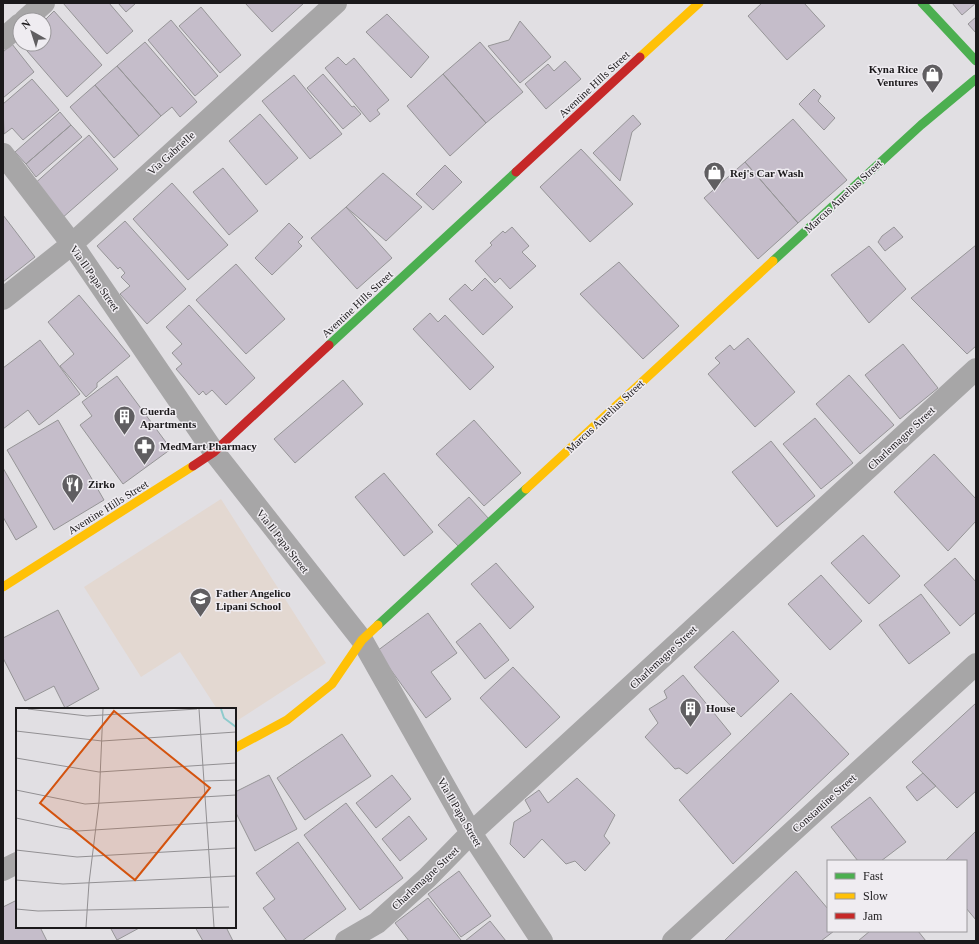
<svg xmlns="http://www.w3.org/2000/svg" width="979" height="944" font-family="'Times New Roman',serif">
<rect width="100%" height="100%" fill="#e1dfe3"/>
<path fill="#e3d8d1" d="M221,499L326,663L235,722V709H217L180,652L141,677L84,587Z"/>
<path fill="#c5bdca" stroke="#969597" d="M63,3H109L133,31L107,54Z
M118,3H136L126,12Z
M245,3H304L272,32Z
M762,3H804L825,26L787,60L748,16Z
M952,3H976L962,15Z
M201,7L241,55L220,73L179,26Z
M54,11L102,65L67,97L21,44H44V20H39L43,16L46,19Z
M387,14L429,57L411,78L366,32Z
M976,17V33L968,24Z
M171,20L218,76L195,96L148,40Z
M520,21L551,57L520,83L488,46L509,40Z
M145,42L197,102L180,117L172,107L161,116L117,66Z
M480,42L523,92L486,123L443,74Z
M12,44L34,72L3,98V52Z
M338,57L346,65L354,58L389,100L377,110L380,114L370,122L325,68Z
M565,61L581,79L546,109L525,84L548,64L554,71Z
M117,66L161,116L139,136L95,85Z
M323,74L352,107L354,106L361,114L343,129L307,88Z
M443,74L486,123L450,156L407,106Z
M294,75L342,134L310,159L262,101Z
M32,79L59,110L23,140L12,128L4,134L3,104Z
M95,85L139,136L114,158L70,107Z
M814,89L821,96L818,101L835,118L824,130L799,104Z
M60,112L71,125L26,164L15,152Z
M260,114L298,158L266,185L229,141Z
M633,115L641,124L632,132L620,181L593,153Z
M793,119L847,180L798,223L745,162Z
M71,125L82,137L36,177L26,164Z
M89,135L118,169L61,219L32,186Z
M581,149L633,204L590,242L540,187Z
M745,162L798,223L758,259L704,198Z
M445,165L462,182L433,210L416,194Z
M223,168L258,211L229,235L193,192Z
M383,173L422,207L386,241L346,207Z
M172,183L228,245L188,280L133,219Z
M346,207L392,258L357,289L311,238Z
M3,215L35,257L3,282Z
M125,221L186,289L147,324L120,294L130,286L121,277L125,273L120,267L118,269L97,246Z
M289,223L303,237L298,242L302,246L272,275L255,258Z
M512,227L529,246L522,252L536,266L510,289L500,278L495,283L475,261L492,245L490,243L503,231L505,233Z
M894,227L903,237L885,251L878,242L882,236Z
M976,245V346L967,354L911,298Z
M869,246L906,289L869,323L831,275Z
M619,262L679,326L643,359L580,294Z
M236,264L285,319L246,354L196,300Z
M485,278L513,307L483,335L449,299L465,284L472,291Z
M79,295L130,356L97,383V387L86,397L60,366L74,354L48,322Z
M189,305L255,378L226,405L212,390L206,395L203,391L199,395L176,369L182,364L172,353L182,344L166,327Z
M430,313L438,322L445,315L494,367L470,390L413,329Z
M748,338L795,392L755,427L708,374L720,363L715,358L730,345L734,350Z
M40,340L80,394L39,425L28,410L3,429V368Z
M903,344L938,388L900,419L865,375Z
M849,375L894,425L860,454L816,404Z
M117,376L171,449L123,484L80,425L92,416L82,402Z
M343,380L363,404L295,463L274,439Z
M815,418L853,463L821,489L783,444Z
M58,420L104,500L54,530L7,450Z
M474,420L521,473L484,506L436,454Z
M771,441L815,496L777,527L732,472Z
M934,454L976,499V521L948,551L894,492Z
M3,468L37,527L16,540L3,517Z
M384,473L433,532L404,556L355,497Z
M469,497L489,519L459,547L438,525Z
M863,535L900,576L869,604L831,563Z
M955,558L976,582V612L960,626L924,585Z
M496,563L534,607L510,629L471,584Z
M821,575L862,621L830,650L788,604Z
M921,594L950,633L909,664L879,625Z
M58,610L99,689L65,708L54,686L25,701L3,658V638Z
M428,613L457,653L431,672L451,699L426,718L377,651Z
M480,623L509,660L485,679L456,642Z
M733,631L779,681L741,717L694,667Z
M513,667L560,717L526,748L480,698Z
M683,675L731,734L687,774L679,768L675,769L645,737L658,723L649,709L667,698L664,691Z
M791,693L849,754L733,864L679,800Z
M976,703V791L957,808L912,762Z
M342,734L371,776L305,820L277,778Z
M923,773L936,786L917,801L906,787Z
M269,775L297,829L255,851L235,811V792Z
M392,775L411,799L376,828L356,803Z
M577,778L615,815L604,836L610,843L585,871L575,861L566,864L542,839L524,858L510,844L514,822L531,811L525,800L539,790L548,803Z
M870,797L906,842L881,861H858L831,827Z
M346,803L403,878L360,910L304,835Z
M409,816L427,839L400,861L382,839Z
M976,831V920L966,908V861H945Z
M298,842L346,909L302,941H287L263,908L275,899L256,873Z
M459,871L491,916L461,937L428,894Z
M796,871L828,909V931H834L821,941H724Z
M428,898L461,940L460,941H409L395,923Z
M17,900V927H40L47,941H3V907Z
M490,921L506,941H465Z
M110,927H141L117,940Z
M195,927H226L233,941H203Z
M870,931H918L926,941H858Z"/>
<g fill="none" stroke-linecap="round" stroke-linejoin="round">
<path stroke="#a7a6a7" stroke-width="22" d="M25,20L44,3
M3,39L20,24
M3,154L72,244L214,452L362,640L471,833L542,941
M3,299L72,244L336,3
M3,870L17,863
M346,941L377,923L427,878L471,833L976,369
M673,941L976,664"/>
<path stroke="#4caf50" stroke-width="9" d="M922,3L976,61
M773,261L921,125L976,79
M329,345L516,172
M378,625L526,489"/>
<path stroke="#ffc107" stroke-width="9" d="M640,57L699,3
M526,489L773,261
M3,587L193,466
M235,748L287,720L332,684L362,640L378,625"/>
<path stroke="#c62828" stroke-width="9" d="M516,172L640,57
M193,466L214,452L329,345"/>
</g>
<defs>
<symbol id="shop-pin" viewBox="-11 -11 22 30"><path d="M0 17L-7.5 6A9.5 9.5 0 1 1 7.5 6Z" fill="#605e61" stroke="#efecf1"/><path d="M-5-2.5h2.3a2.7 3.5 0 0 1 5.4 0H5L5.5 6h-11ZM-1.5-2.5h3a1.5 2.3 0 0 0-3 0Z" fill="#fff"/></symbol>
<symbol id="building-pin" viewBox="-11 -11 22 30"><path d="M0 17L-7.5 6A9.5 9.5 0 1 1 7.5 6Z" fill="#605e61" stroke="#efecf1"/><path d="M-4-6H4V6H1V3H-1V6H-4ZM-2.5-4.3h1.7v1.8h-1.7ZM.8-4.3h1.7v1.8H.8ZM-2.5-1h1.7V.8h-1.7ZM.8-1h1.7V.8H.8Z" fill="#fff"/></symbol>
<symbol id="pharmacy-pin" viewBox="-11 -11 22 30"><path d="M0 17L-7.5 6A9.5 9.5 0 1 1 7.5 6Z" fill="#605e61" stroke="#efecf1"/><path d="M-2-6h4v4h4v4h-4v4h-4v-4h-4v-4h4Z" fill="#fff"/></symbol>
<symbol id="restaurant-pin" viewBox="-11 -11 22 30"><path d="M0 17L-7.5 6A9.5 9.5 0 1 1 7.5 6Z" fill="#605e61" stroke="#efecf1"/><path d="M-5-6h1v4h1v-4h1v4h1v-4h1v5L-1.5 .5V6h-2V.5L-5-1ZM5-6V6H3V1.5H1.5Q1.5-4 5-6Z" fill="#fff"/></symbol>
<symbol id="school-pin" viewBox="-11 -11 22 30"><path d="M0 17L-7.5 6A9.5 9.5 0 1 1 7.5 6Z" fill="#605e61" stroke="#efecf1"/><path d="M0-5L7-2L0 1L-7-2ZM-4 1L0 2.5L4 1V4Q0 6-4 4Z" fill="#fff"/></symbol>
</defs>
<g fill-rule="evenodd">
<use href="#shop-pin" x="920" y="62" width="25" height="34"/>
<use href="#shop-pin" x="702" y="160" width="25" height="34"/>
<use href="#building-pin" x="112" y="404" width="25" height="34"/>
<use href="#pharmacy-pin" x="132" y="434" width="25" height="34"/>
<use href="#restaurant-pin" x="60" y="472" width="25" height="34"/>
<use href="#school-pin" x="188" y="586" width="25" height="34"/>
<use href="#building-pin" x="678" y="696" width="25" height="34"/>
</g>
<g text-anchor="middle" stroke-width="3" stroke-linejoin="round" paint-order="stroke">
<g font-size="11" font-weight="bold" fill="#1b191b" stroke="#efecf1" text-anchor="start">
<text x="918" y="73" text-anchor="end">Kyna Rice<tspan x="918" dy="13">Ventures</tspan></text>
<text x="730" y="177">Rej's Car Wash</text>
<text x="140" y="415">Cuerda<tspan x="140" dy="13">Apartments</tspan></text>
<text x="160" y="450">MedMart Pharmacy</text>
<text x="88" y="488">Zirko</text>
<text x="216" y="597">Father Angelico<tspan x="216" dy="13">Lipani School</tspan></text>
<text x="706" y="712">House</text>
</g>
<g font-size="11" fill="#1b191b" stroke="#efecf1">
<text transform="translate(594 84) rotate(-43)" y="4">Aventine Hills Street</text>
<text transform="translate(171 153) rotate(-42)" y="4">Via Gabrielle</text>
<text transform="translate(843 196) rotate(-43)" y="4">Marcus Aurelius Street</text>
<text transform="translate(95 278) rotate(55)" y="4">Via Il Papa Street</text>
<text transform="translate(357 304) rotate(-43)" y="4">Aventine Hills Street</text>
<text transform="translate(605 416) rotate(-43)" y="4">Marcus Aurelius Street</text>
<text transform="translate(901 438) rotate(-43)" y="4">Charlemagne Street</text>
<text transform="translate(108 507) rotate(-32)" y="4">Aventine Hills Street</text>
<text transform="translate(283 541) rotate(52)" y="4">Via Il Papa Street</text>
<text transform="translate(663 657) rotate(-43)" y="4">Charlemagne Street</text>
<text transform="translate(824 803) rotate(-42)" y="4">Constantine Street</text>
<text transform="translate(460 812) rotate(60)" y="4">Via Il Papa Street</text>
<text transform="translate(425 878) rotate(-43)" y="4">Charlemagne Street</text>
</g>
</g>
<g transform="translate(16 708)">
<rect width="220" height="220" fill="#e1dfe3"/>
<path fill="none" stroke="#8ecbcd" stroke-width="2" d="M205,1L208,10L220,19"/>
<path fill="none" stroke="#929093" stroke-width="1" d="M12,1L71,8L181,1M183,1L198,219M0,23L86,33L220,24M0,50L83,64L220,55M188,73L220,72M0,82L69,96L220,87M0,110L62,123L220,113M0,142L61,149L220,140M0,172L47,176L220,168M0,201L22,203L213,199M70,219L73,175L83,94L87,1"/>
<path fill="#d4530e" fill-opacity="0.15" stroke="#d4530e" stroke-width="2" d="M98,3L194,80L119,172L24,95Z"/>
<rect width="220" height="220" fill="none" stroke="#1b191b" stroke-width="2"/>
</g>
<rect width="979" height="944" fill="none" stroke="#1b191b" stroke-width="8"/>
<rect x="827" y="860" width="140" height="72" fill="#efecf1" stroke="#9a989b"/>
<rect x="835" y="873" width="20" height="6" fill="#4caf50" stroke="#9a989b"/>
<text x="863" y="880" font-size="12" fill="#1b191b">Fast</text>
<rect x="835" y="893" width="20" height="6" fill="#ffc107" stroke="#9a989b"/>
<text x="863" y="900" font-size="12" fill="#1b191b">Slow</text>
<rect x="835" y="913" width="20" height="6" fill="#c62828" stroke="#9a989b"/>
<text x="863" y="920" font-size="12" fill="#1b191b">Jam</text>
<g transform="translate(32 32) rotate(321)"><circle r="19" fill="#efecf1" stroke="#9a989b"/>
<path d="M0-3L7 15L0 10L-7 15Z" fill="#605e61"/>
<text y="-6" font-size="11" font-weight="bold" text-anchor="middle" fill="#1b191b">N</text>
</g>
</svg>
